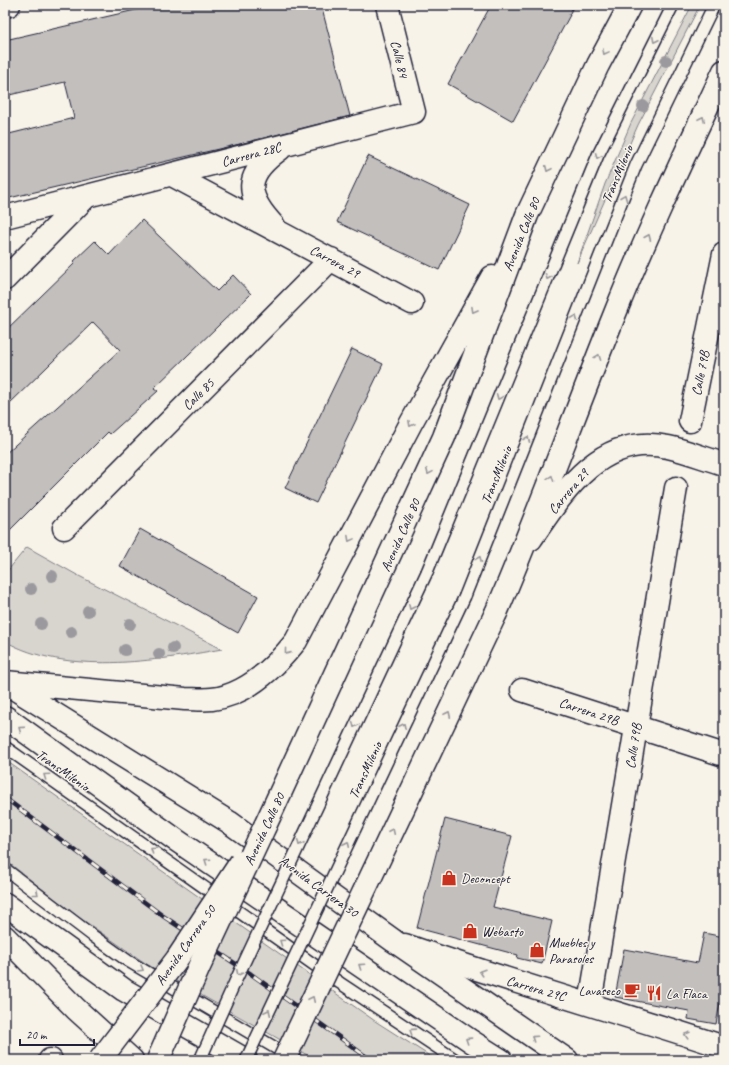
<svg xmlns="http://www.w3.org/2000/svg" width="729" height="1065" font-family="Caveat,sans-serif">
<rect width="100%" height="100%" fill="#f7f3e8"/>
<filter id="ink" filterUnits="userSpaceOnUse"><feTurbulence type="fractalNoise" baseFrequency=".025" numOctaves="2"/><feDisplacementMap in="SourceGraphic" scale="8" xChannelSelector="R" yChannelSelector="G"/><feConvolveMatrix kernelMatrix="1 2 1 2 8 2 1 2 1" color-interpolation-filters="sRGB"/></filter>
<g filter="url(#ink)">
<path fill="#d8d5cf" stroke="#7d7c85" d="M692,5H700L638,125L577,263L605,184L631,123Z
M27,547L77,575L222,649C156,661 66,676 5,641V574Z
M5,760L375,1021L436,1060H316L148,965L77,916L5,860Z"/>
<path fill="#c2bfbd" stroke="#22223b" d="M157,5H321L350,116L244,143L5,199V135L74,118L65,82L5,96V40Z
M491,5H574L569,15H570L513,121L448,84Z
M368,156L470,205L439,270L337,222Z
M142,220L217,291L233,275L251,294L154,388L158,391L110,434L108,432L5,535V454L120,350L93,322L5,408V331L74,264L73,262L95,241L109,255Z
M352,349L383,364L316,503L285,488Z
M140,529L258,596L238,633L120,566Z
M445,819L512,836L493,907L552,921L542,964L517,958L518,955L417,928Z
M704,933L724,937V982L716,1024L688,1019L689,1011L615,997L624,949L698,963Z"/>
<g fill="none" stroke-linecap="round" stroke-linejoin="round">
<defs>
<path id="service" d="M427,572L598,155L673,5
M465,596L636,165L714,5
M5,747L340,983L456,1060
M5,869L93,936L128,961L296,1060"/>
<path id="minor" d="M5,6L9,5
M172,175L412,303
M5,217L414,112L387,5
M274,226C244,194 244,175 280,149
M5,279L86,197
M690,421L724,254
M64,528L331,259
M531,539C563,492 601,432 668,447C687,451 706,459 724,464
M522,690L724,755
M405,945C510,982 618,1012 724,1047
M590,1003L676,488
M50,1060H51"/>
<path id="trunk" d="M496,613C538,515 574,415 614,316C647,233 686,152 724,71
M5,682L185,699C194,699 203,700 212,699C247,695 276,666 296,641L411,423L492,277
M10,686L229,822L394,941L567,1060
M5,717L176,840L471,1041L501,1060
M265,826L444,437L527,215L598,65L630,5
M5,904L124,990L246,1060
M5,937L76,1009L132,1060"/>
</defs>
<use href="#service" stroke="#22223b" stroke-width="14"/>
<use href="#minor" stroke="#22223b" stroke-width="25"/>
<use href="#trunk" stroke="#22223b" stroke-width="25"/>
<use href="#service" stroke="#f7f3e8" stroke-width="11"/>
<use href="#minor" stroke="#f7f3e8" stroke-width="22"/>
<use href="#trunk" stroke="#f7f3e8" stroke-width="22"/>
<defs>
<path id="rail" d="M5,798L163,916L251,974L371,1060"/>
</defs>
<use href="#rail" stroke="#22223b" stroke-width="4.5"/>
<use href="#rail" stroke="#f7f3e8" stroke-width="3" stroke-dasharray="9" stroke-linecap="butt"/>
<defs>
<path id="service-bridge" d="M200,1060L235,982L427,572
M246,1060L465,596"/>
<path id="primary-bridge" d="M100,1060L177,959L241,862"/>
<path id="trunk-bridge" d="M158,1060L199,967L265,826
M284,1060L496,613"/>
</defs>
<use href="#service-bridge" stroke="#22223b" stroke-width="14" stroke-linecap="butt"/>
<use href="#primary-bridge" stroke="#22223b" stroke-width="25" stroke-linecap="butt"/>
<use href="#trunk-bridge" stroke="#22223b" stroke-width="25" stroke-linecap="butt"/>
<use href="#service-bridge" stroke="#f7f3e8" stroke-width="11"/>
<use href="#primary-bridge" stroke="#f7f3e8" stroke-width="22"/>
<use href="#trunk-bridge" stroke="#f7f3e8" stroke-width="22"/>
</g>
<g fill="#9b999d">
<circle cx="666" cy="61" r="6"/>
<circle cx="643" cy="106" r="6"/>
<circle cx="52" cy="576" r="6"/>
<circle cx="31" cy="589" r="6"/>
<circle cx="88" cy="611" r="6"/>
<circle cx="41" cy="624" r="6"/>
<circle cx="130" cy="624" r="6"/>
<circle cx="71" cy="632" r="6"/>
<circle cx="173" cy="648" r="6"/>
<circle cx="125" cy="650" r="6"/>
<circle cx="159" cy="654" r="6"/>
</g>
<defs><path id="oneway-chevron" d="M-2-3.5L2.5 0L-2 3.5" fill="none" stroke-width="1.6" stroke-linecap="round" stroke-linejoin="round"/></defs>
<g stroke="#97959a">
<use href="#oneway-chevron" transform="translate(655 40) rotate(117)"/>
<use href="#oneway-chevron" transform="translate(605 52) rotate(118)"/>
<use href="#oneway-chevron" transform="translate(702 119) rotate(-65)"/>
<use href="#oneway-chevron" transform="translate(598 156) rotate(114)"/>
<use href="#oneway-chevron" transform="translate(548 169) rotate(115)"/>
<use href="#oneway-chevron" transform="translate(624 197) rotate(-68)"/>
<use href="#oneway-chevron" transform="translate(648 237) rotate(-67)"/>
<use href="#oneway-chevron" transform="translate(548 277) rotate(112)"/>
<use href="#oneway-chevron" transform="translate(474 310) rotate(119)"/>
<use href="#oneway-chevron" transform="translate(575 318) rotate(-68)"/>
<use href="#oneway-chevron" transform="translate(598 357) rotate(-69)"/>
<use href="#oneway-chevron" transform="translate(499 397) rotate(112)"/>
<use href="#oneway-chevron" transform="translate(411 424) rotate(118)"/>
<use href="#oneway-chevron" transform="translate(527 439) rotate(-68)"/>
<use href="#oneway-chevron" transform="translate(429 472) rotate(114)"/>
<use href="#oneway-chevron" transform="translate(551 478) rotate(-69)"/>
<use href="#oneway-chevron" transform="translate(350 539) rotate(118)"/>
<use href="#oneway-chevron" transform="translate(479 559) rotate(-68)"/>
<use href="#oneway-chevron" transform="translate(411 607) rotate(115)"/>
<use href="#oneway-chevron" transform="translate(287 652) rotate(129)"/>
<use href="#oneway-chevron" transform="translate(448 714) rotate(-65)"/>
<use href="#oneway-chevron" transform="translate(355 725) rotate(115)"/>
<use href="#oneway-chevron" transform="translate(403 726) rotate(-65)"/>
<use href="#oneway-chevron" transform="translate(21 729) rotate(-144)"/>
<use href="#oneway-chevron" transform="translate(46 776) rotate(-145)"/>
<use href="#oneway-chevron" transform="translate(392 831) rotate(-65)"/>
<use href="#oneway-chevron" transform="translate(300 843) rotate(115)"/>
<use href="#oneway-chevron" transform="translate(347 844) rotate(-65)"/>
<use href="#oneway-chevron" transform="translate(153 850) rotate(-145)"/>
<use href="#oneway-chevron" transform="translate(207 861) rotate(-146)"/>
<use href="#oneway-chevron" transform="translate(36 893) rotate(38)"/>
<use href="#oneway-chevron" transform="translate(282 942) rotate(-145)"/>
<use href="#oneway-chevron" transform="translate(361 966) rotate(-146)"/>
<use href="#oneway-chevron" transform="translate(141 969) rotate(30)"/>
<use href="#oneway-chevron" transform="translate(482 972) rotate(-162)"/>
<use href="#oneway-chevron" transform="translate(239 973) rotate(116)"/>
<use href="#oneway-chevron" transform="translate(312 999) rotate(-65)"/>
<use href="#oneway-chevron" transform="translate(268 1012) rotate(-65)"/>
<use href="#oneway-chevron" transform="translate(412 1031) rotate(-147)"/>
<use href="#oneway-chevron" transform="translate(687 1035) rotate(-162)"/>
<use href="#oneway-chevron" transform="translate(534 1038) rotate(-146)"/>
<use href="#oneway-chevron" transform="translate(468 1040) rotate(-147)"/>
</g>
</g>
<defs>
<symbol id="shop-bare" viewBox="-9 -9 18 18"><path d="M-5-2.5h2.3a2.7 3.5 0 0 1 5.4 0H5L5.5 6h-11ZM-1.5-2.5h3a1.5 2.3 0 0 0-3 0Z" fill="#c8321e" stroke="#f7f3e8" stroke-width="2.5" paint-order="stroke"/></symbol>
<symbol id="cafe-bare" viewBox="-9 -9 18 18"><path d="M-5.5-4.5H6V0H3Q3 3.5 0 3.5H-2.5Q-5.5 3.5-5.5 0ZM3-3.2v2h1.7v-2ZM-6 4.5H4V6H-6Z" fill="#c8321e" stroke="#f7f3e8" stroke-width="2.5" paint-order="stroke"/></symbol>
<symbol id="restaurant-bare" viewBox="-9 -9 18 18"><path d="M-5-6h1v4h1v-4h1v4h1v-4h1v5L-1.5 .5V6h-2V.5L-5-1ZM5-6V6H3V1.5H1.5Q1.5-4 5-6Z" fill="#c8321e" stroke="#f7f3e8" stroke-width="2.5" paint-order="stroke"/></symbol>
</defs>
<g fill-rule="evenodd">
<use href="#shop-bare" x="438" y="867" width="22" height="22"/>
<use href="#shop-bare" x="459" y="920" width="22" height="22"/>
<use href="#shop-bare" x="526" y="939" width="22" height="22"/>
<use href="#cafe-bare" x="621" y="979" width="22" height="22"/>
<use href="#restaurant-bare" x="643" y="982" width="22" height="22"/>
</g>
<g text-anchor="middle" stroke-width="3" stroke-linejoin="round" paint-order="stroke">
<g font-size="14" fill="#22223b" stroke="#f7f3e8">
<text transform="translate(400 59) rotate(76)" y="5">Calle 84</text>
<text transform="translate(251 154) rotate(-15)" y="5">Carrera 28C</text>
<text transform="translate(617 174) rotate(-67)" y="5">TransMilenio</text>
<text transform="translate(521 234) rotate(-68)" y="5">Avenida Calle 80</text>
<text transform="translate(335 261) rotate(28)" y="5">Carrera 29</text>
<text transform="translate(700 373) rotate(-79)" y="5">Calle 79B</text>
<text transform="translate(198 394) rotate(-45)" y="5">Calle 85</text>
<text transform="translate(496 475) rotate(-68)" y="5">TransMilenio</text>
<text transform="translate(568 491) rotate(-50)" y="5">Carrera 29</text>
<text transform="translate(400 535) rotate(-66)" y="5">Avenida Calle 80</text>
<text transform="translate(589 711) rotate(18)" y="5">Carrera 29B</text>
<text transform="translate(633 746) rotate(-81)" y="5">Calle 79B</text>
<text transform="translate(63 770) rotate(35)" y="5">TransMilenio</text>
<text transform="translate(365 770) rotate(-65)" y="5">TransMilenio</text>
<text transform="translate(264 829) rotate(-65)" y="5">Avenida Calle 80</text>
<text transform="translate(319 886) rotate(36)" y="5">Avenida Carrera 30</text>
<text transform="translate(185 945) rotate(-55)" y="5">Avenida Carrera 50</text>
<text transform="translate(536 988) rotate(16)" y="5">Carrera 29C</text>
</g>
<g font-size="14" fill="#22223b" stroke="#f7f3e8" text-anchor="start">
<text x="461" y="883">Deconcept</text>
<text x="482" y="936">Webasto</text>
<text x="549" y="947">Muebles y<tspan x="549" dy="16">Parasoles</tspan></text>
<text x="620" y="995" text-anchor="end">Lavaseco</text>
<text x="666" y="998">La Flaca</text>
</g>
</g>
<rect width="729" height="1065" fill="none" stroke="#f7f3e8" stroke-width="20"/>
<rect x="10" y="10" width="709" height="1045" fill="none" stroke="#22223b" stroke-width="1.5" filter="url(#ink)"/>
<path d="M20 1039v6h74v-6" fill="none" stroke="#22223b" stroke-width="2"/>
<text x="26" y="1039" font-size="12" fill="#22223b" stroke="#f7f3e8" stroke-width="3" paint-order="stroke">20 m</text>
</svg>
